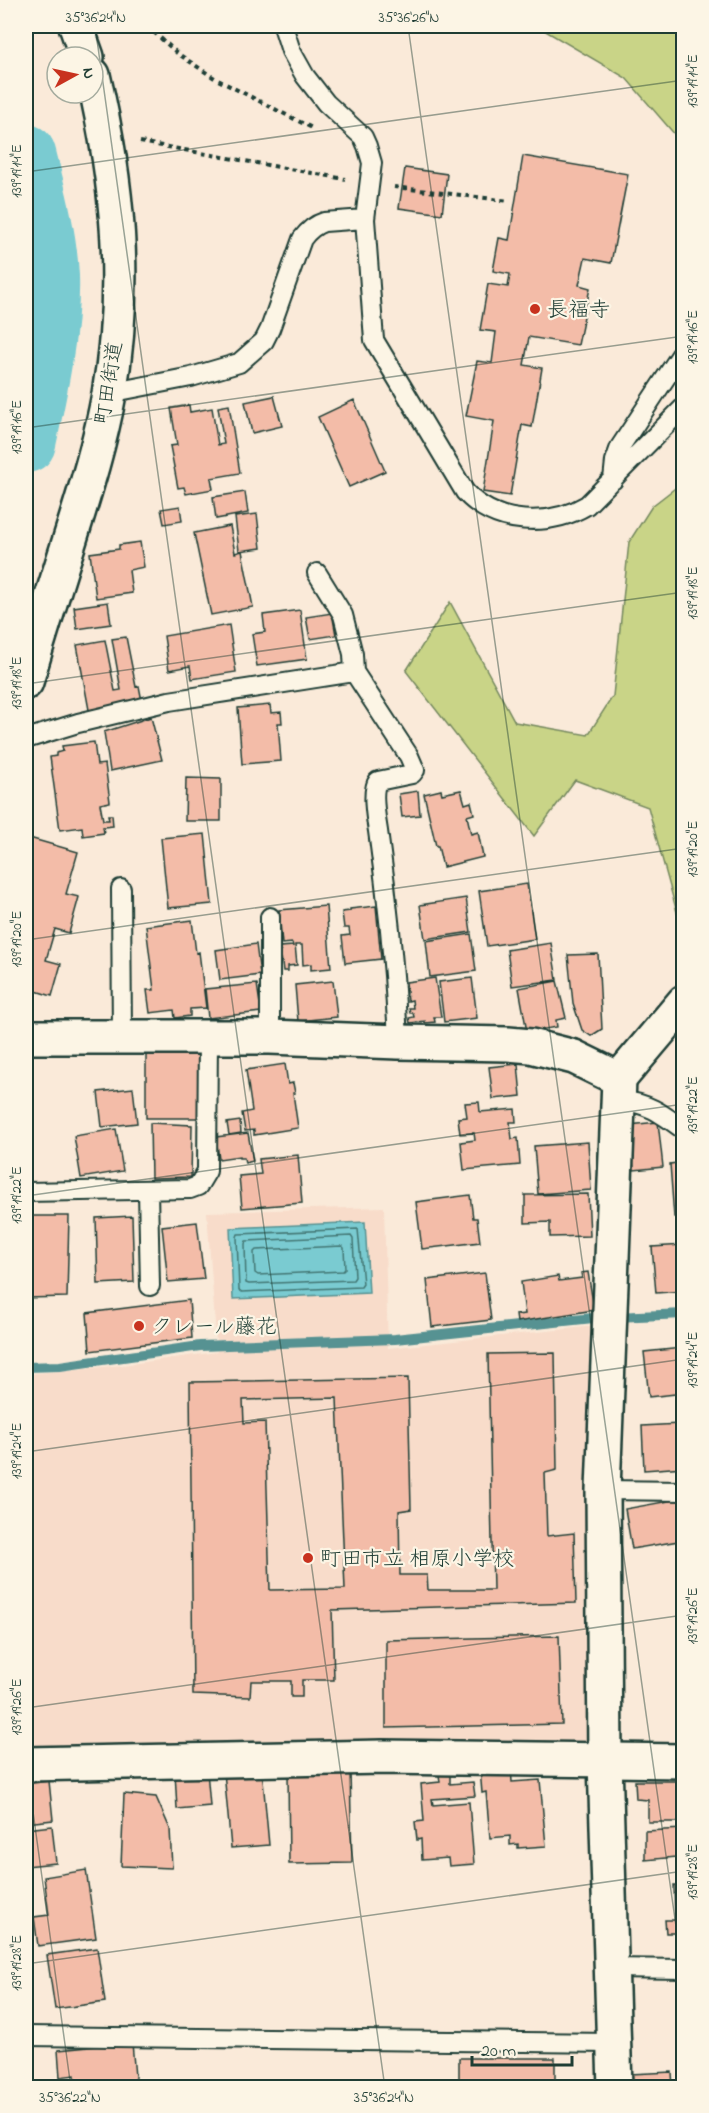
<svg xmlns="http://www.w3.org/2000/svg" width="709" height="2113" font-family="'Indie Flower','Klee One',sans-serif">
<rect width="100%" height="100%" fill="#faead9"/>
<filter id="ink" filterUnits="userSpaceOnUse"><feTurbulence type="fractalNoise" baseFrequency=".0167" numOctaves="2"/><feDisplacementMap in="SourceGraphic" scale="12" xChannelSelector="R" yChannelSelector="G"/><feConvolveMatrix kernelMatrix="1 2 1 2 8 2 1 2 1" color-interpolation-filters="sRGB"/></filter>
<g filter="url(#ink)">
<path fill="#f8dcca" d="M384,1207L388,1348L594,1326L588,1743H388L26,1750V1374L123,1365L217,1352L207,1212Z"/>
<path fill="#c9d487" stroke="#74885e" stroke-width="1.5" d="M305,26H424L406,29L306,28Z
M537,26H683V144L626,78Z
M683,482L684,909L678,916L648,807L575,780L534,836L406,671L450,602L515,722L588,735L613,696L629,542L652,506Z"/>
<path fill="#7acbd1" stroke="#569292" stroke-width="1.5" d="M365,1222L369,1293L233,1299L230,1228Z"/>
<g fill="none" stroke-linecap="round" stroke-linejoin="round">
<path stroke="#437673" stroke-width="1.5" d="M358,1229L363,1284L361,1287L242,1292L239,1290L237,1237L238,1234Z
M351,1236L353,1239L355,1277L353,1280L249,1284L246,1283L245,1244L246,1241Z
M342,1246L344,1248L345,1269L343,1271L258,1275L255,1273L254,1252L256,1250Z"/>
<path stroke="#569292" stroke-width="10" d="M26,1367L60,1366L200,1346L395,1339L593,1318L684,1314"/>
<path stroke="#7acbd1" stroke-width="60" d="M26,154C36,194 47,235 49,276C51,327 37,393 26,443"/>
</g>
<path fill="#f3bca8" stroke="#1f3d34" stroke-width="1.5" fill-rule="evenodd" d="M523,156L628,174L611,263L585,258L579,285L590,288L578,345L529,337L524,365L542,368L532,427L522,425L510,496L483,492L494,421L466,416L477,361L492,363L496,332L480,330L488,284L508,287L510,274L493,271L499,238L509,240Z
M405,168L447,174L442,214L399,208Z
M274,396L282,426L252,433L245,402Z
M354,400L385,471L349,487L318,417Z
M189,405L190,412L212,408L218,445L224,444L218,407L229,405L240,473L211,478L213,489L186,494L184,487L178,488L170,446L177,445L171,408Z
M245,492L248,513L216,519L213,497Z
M180,506L182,521L164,524L161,509Z
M257,514L261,548L239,551L235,517Z
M230,526L235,553L242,551L253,607L211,615L194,533Z
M140,542L144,567L129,570L132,593L96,598L90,553L119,549V545Z
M108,602L111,624L77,629L74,607Z
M300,610L307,659L257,666L252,634L265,632L263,615Z
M332,613L336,635L310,639L306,617Z
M229,625L236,672L192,679L190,666L169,670L164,636Z
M126,637L136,687L139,686L142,701L89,710L77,645L105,640L115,691L121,690L112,639Z
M270,705L271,713L281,712L282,723H278L281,761L242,764L238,708Z
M151,717L162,760L110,771L104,732Z
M94,742L97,765L105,764L110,802L100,804L103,820H109L108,815H112L113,826L103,827L104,833L83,836L82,827L60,830L50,757L56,756V753L63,751L62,746Z
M186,778L221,779V821H185Z
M441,790L442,794L461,790L465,804L471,802L474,814L467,816L471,834L478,832L483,857L443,867L438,846H436L424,794Z
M418,791L420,815L402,817L399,794Z
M205,834L212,904L168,908L161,838Z
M26,837L78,852L66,894L79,897L69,933L55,929L46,960L61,964L52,996L26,988Z
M527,884L535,939L487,946L479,891Z
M466,898L471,932L425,939L420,905Z
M326,906L331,968L311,970V964L303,965L302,945H295L297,965L288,966V971H283L280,947L293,946L292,943L282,944L279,910Z
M376,906L381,959L345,963L342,936L350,935L349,928H344L342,912L350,911V909Z
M192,920L196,953L199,952L206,1008L190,1009V1016L175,1018L174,1010L150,1013L147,990H154L146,926Z
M471,934L476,971L430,977L426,941Z
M551,943L557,980L512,986L507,950Z
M256,944L260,975L220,980L216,950Z
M598,954L602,1029L591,1036L582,1030L573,1003L568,955Z
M435,978L441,1017H434L435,1022L425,1023V1021L410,1023L409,1018L414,1017L413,1013H410L409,1008H413L412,1000L408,1001L406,982Z
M472,978L477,1018L444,1022L439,982Z
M333,981L337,1017L298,1021L295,985Z
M557,981L566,1018L556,1020L557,1027L527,1032L519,988Z
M257,984L261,1012L208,1018L205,989Z
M146,1052L199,1054V1118H146Z
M285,1064L288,1084L293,1083L295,1093H293L298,1128L254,1135V1130L245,1131L242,1113L252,1111L246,1070Z
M518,1064L521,1096L493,1099L489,1067Z
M133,1088L137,1123L102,1127L98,1092Z
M479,1102L480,1112L515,1109L516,1122H510L512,1139L518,1138L520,1165L464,1170L461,1142L475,1140L474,1133L460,1134L458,1118L467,1117L465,1103Z
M240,1121L241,1133L229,1135L227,1123Z
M658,1122L663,1167L634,1170L629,1125Z
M150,1123L192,1125L191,1177L151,1178Z
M116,1129L123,1171L81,1178L74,1136Z
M248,1133L253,1161L245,1163L244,1158H239V1156L219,1159L216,1137Z
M588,1142L591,1190L538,1194L534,1146Z
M298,1155L302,1203L242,1208L239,1176L261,1174L259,1159Z
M684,1162V1217H674L670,1164Z
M588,1194L590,1236L550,1237V1222L525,1223V1195Z
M470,1195L473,1218H477L480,1242L422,1249L416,1202Z
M26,1216H69L67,1297L26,1298Z
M132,1216L134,1282L98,1284L96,1218Z
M197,1222L204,1279L168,1282L162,1226Z
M684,1245V1291L656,1293L652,1247Z
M588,1272L594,1310L517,1322L516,1315L525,1314L521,1282L558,1276L559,1281L582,1278L581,1273Z
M485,1273L491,1320L432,1327L427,1280Z
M189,1300L192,1338L90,1351L87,1313Z
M682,1348L684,1393L649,1397L644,1352Z
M555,1353L557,1470L545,1473L547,1536L574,1533L576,1603L332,1610L334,1680H302V1697H291V1681H251L250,1697L193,1695L190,1382L408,1378L411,1509L399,1511L400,1575H427L428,1590H493L488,1354ZM337,1398L345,1589L270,1590L265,1422L244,1423L243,1400Z
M680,1424L684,1467L644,1470L642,1426Z
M680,1499L684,1519V1540L632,1549L625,1509Z
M559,1636L562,1724L386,1728V1640Z
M511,1767L512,1782L540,1780L546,1846L518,1848V1844L510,1845V1836L490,1838L486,1792L482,1793L480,1769Z
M262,1769L269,1845L231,1848L224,1772Z
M207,1771L210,1806L177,1809L175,1772Z
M350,1771L352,1863L289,1864L288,1773Z
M439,1775H450V1784L473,1782L475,1796L432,1799L433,1805L469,1802L474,1864L449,1866L448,1858L422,1860L421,1839L417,1840L415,1822L424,1821L421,1784L440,1782Z
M49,1781L53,1820L26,1823V1784Z
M635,1781H683V1822H648V1800L636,1799Z
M124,1794L156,1797L170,1829L172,1868L121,1866Z
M52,1826L56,1863L26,1866V1829Z
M684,1829V1846L678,1847L676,1857L645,1860V1831Z
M86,1870L96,1938L38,1946L34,1917L49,1915L44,1877Z
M674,1885H684V1933H666L665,1920H675Z
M97,1948L105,2002L55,2009L47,1955Z
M684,1993V2036L677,1994Z
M132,2043L136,2088H76L75,2075L60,2077L58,2050Z
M459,2058H555V2088H459Z
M672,2072L673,2088H630V2074Z"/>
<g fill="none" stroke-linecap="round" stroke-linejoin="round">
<defs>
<path id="service" d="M283,26L291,51L305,76L326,103L363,137L367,146L372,163L365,219L374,340L465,492C496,526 550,527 587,505L684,407
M109,393L191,377L239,363L264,341L270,329L302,239C308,231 314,225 324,222L365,219
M613,480L615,461L620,447L684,350
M317,573L343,615L353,654L354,672L409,756L415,770L412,774L378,781C371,790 376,819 378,831C388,901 395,971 398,1042
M26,739L78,723L169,701L354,672
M121,889L122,1037
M270,917V1037
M618,1100C648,1103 660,1112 684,1130
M148,1190L150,1286
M26,1192L190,1189L198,1186L207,1171L208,1037
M603,1490L684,1491
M610,1968L684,1969
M26,2036L613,2043"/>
<path id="minor" d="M26,1037H270L398,1042L508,1044L531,1046L574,1057L619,1079L684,1002
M26,1764L382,1757L684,1761"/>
<path id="tertiary" d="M615,2088L605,1761L603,1490L619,1079"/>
<path id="primary" d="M76,26L87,57
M26,682C40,634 55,587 70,539C85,491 100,444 109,394C128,285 118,182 93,75"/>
</defs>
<use href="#service" stroke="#1f3d34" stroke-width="22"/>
<use href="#minor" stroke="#1f3d34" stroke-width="38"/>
<use href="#tertiary" stroke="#1f3d34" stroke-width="38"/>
<use href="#primary" stroke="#1f3d34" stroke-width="38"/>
<path stroke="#1f3d34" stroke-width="4" stroke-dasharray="4.5 4.5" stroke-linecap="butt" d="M147,26L177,53L216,79L312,128
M140,142L345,179
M394,187L510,201"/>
<use href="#service" stroke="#fcf5e5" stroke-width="18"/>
<use href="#minor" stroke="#fcf5e5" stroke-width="33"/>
<use href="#tertiary" stroke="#fcf5e5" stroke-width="33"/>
<use href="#primary" stroke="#fcf5e5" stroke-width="33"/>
</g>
</g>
<path fill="none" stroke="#1f3d34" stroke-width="1.5" stroke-opacity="0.45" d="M95,26L385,2088M408,26L684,1983M26,172L684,80M26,428L684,336M26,684L684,592M26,940L684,848M26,1196L684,1104M26,1452L684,1359M26,1708L684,1615M26,1761L71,2088M26,1964L684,1871"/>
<g fill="#c8321e" stroke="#fcf5e5" stroke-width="2">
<circle cx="535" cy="309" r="6"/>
<circle cx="139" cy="1326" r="6"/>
<circle cx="308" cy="1558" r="6"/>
</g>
<g text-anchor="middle" stroke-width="4.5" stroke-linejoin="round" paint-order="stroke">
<g font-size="21" fill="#1f3d34" stroke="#fcf5e5" text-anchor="start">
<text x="547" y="316">長福寺</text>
<text x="151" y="1333">クレール藤花</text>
<text x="320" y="1565">町田市立 相原小学校</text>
</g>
<g font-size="21" fill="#1f3d34" stroke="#fcf5e5">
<text transform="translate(108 383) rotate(-81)" y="7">町田街道</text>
</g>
</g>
<rect width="709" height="2113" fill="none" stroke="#fcf5e5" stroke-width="66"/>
<g transform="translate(75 75) rotate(82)"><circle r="28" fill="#fcf5e5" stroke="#a4ab9e" stroke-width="1.5"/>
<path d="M0-4.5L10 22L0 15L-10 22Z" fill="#c8321e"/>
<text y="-9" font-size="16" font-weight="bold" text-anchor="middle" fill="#1f3d34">N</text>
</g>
<path d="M472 2056v9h100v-9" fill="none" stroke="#1f3d34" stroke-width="3"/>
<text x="481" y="2056" font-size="18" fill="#1f3d34" stroke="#fcf5e5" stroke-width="4.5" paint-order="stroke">20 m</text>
<rect x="33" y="33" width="643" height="2047" fill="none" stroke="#1f3d34" stroke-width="2"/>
<g font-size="15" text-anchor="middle" fill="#1f3d34">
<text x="96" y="22">35°36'24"N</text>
<text x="409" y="22">35°36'26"N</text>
<text transform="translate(692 81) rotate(-90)" y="5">139°19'14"E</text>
<text transform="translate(16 171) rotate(-90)" y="5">139°19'14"E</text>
<text transform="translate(692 337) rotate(-90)" y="5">139°19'16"E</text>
<text transform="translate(16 427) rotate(-90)" y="5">139°19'16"E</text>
<text transform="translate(692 593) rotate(-90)" y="5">139°19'18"E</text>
<text transform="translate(16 683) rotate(-90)" y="5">139°19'18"E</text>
<text transform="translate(692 849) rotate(-90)" y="5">139°19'20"E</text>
<text transform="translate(16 939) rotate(-90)" y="5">139°19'20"E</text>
<text transform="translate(692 1105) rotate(-90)" y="5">139°19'22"E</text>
<text transform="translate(16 1195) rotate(-90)" y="5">139°19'22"E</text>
<text transform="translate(692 1360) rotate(-90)" y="5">139°19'24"E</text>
<text transform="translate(16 1451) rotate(-90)" y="5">139°19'24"E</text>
<text transform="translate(692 1616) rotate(-90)" y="5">139°19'26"E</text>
<text transform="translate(16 1707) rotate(-90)" y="5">139°19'26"E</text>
<text transform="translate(692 1872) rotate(-90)" y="5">139°19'28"E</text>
<text transform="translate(16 1963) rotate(-90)" y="5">139°19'28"E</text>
<text x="70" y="2102">35°36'22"N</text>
<text x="384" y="2102">35°36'24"N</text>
</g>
</svg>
